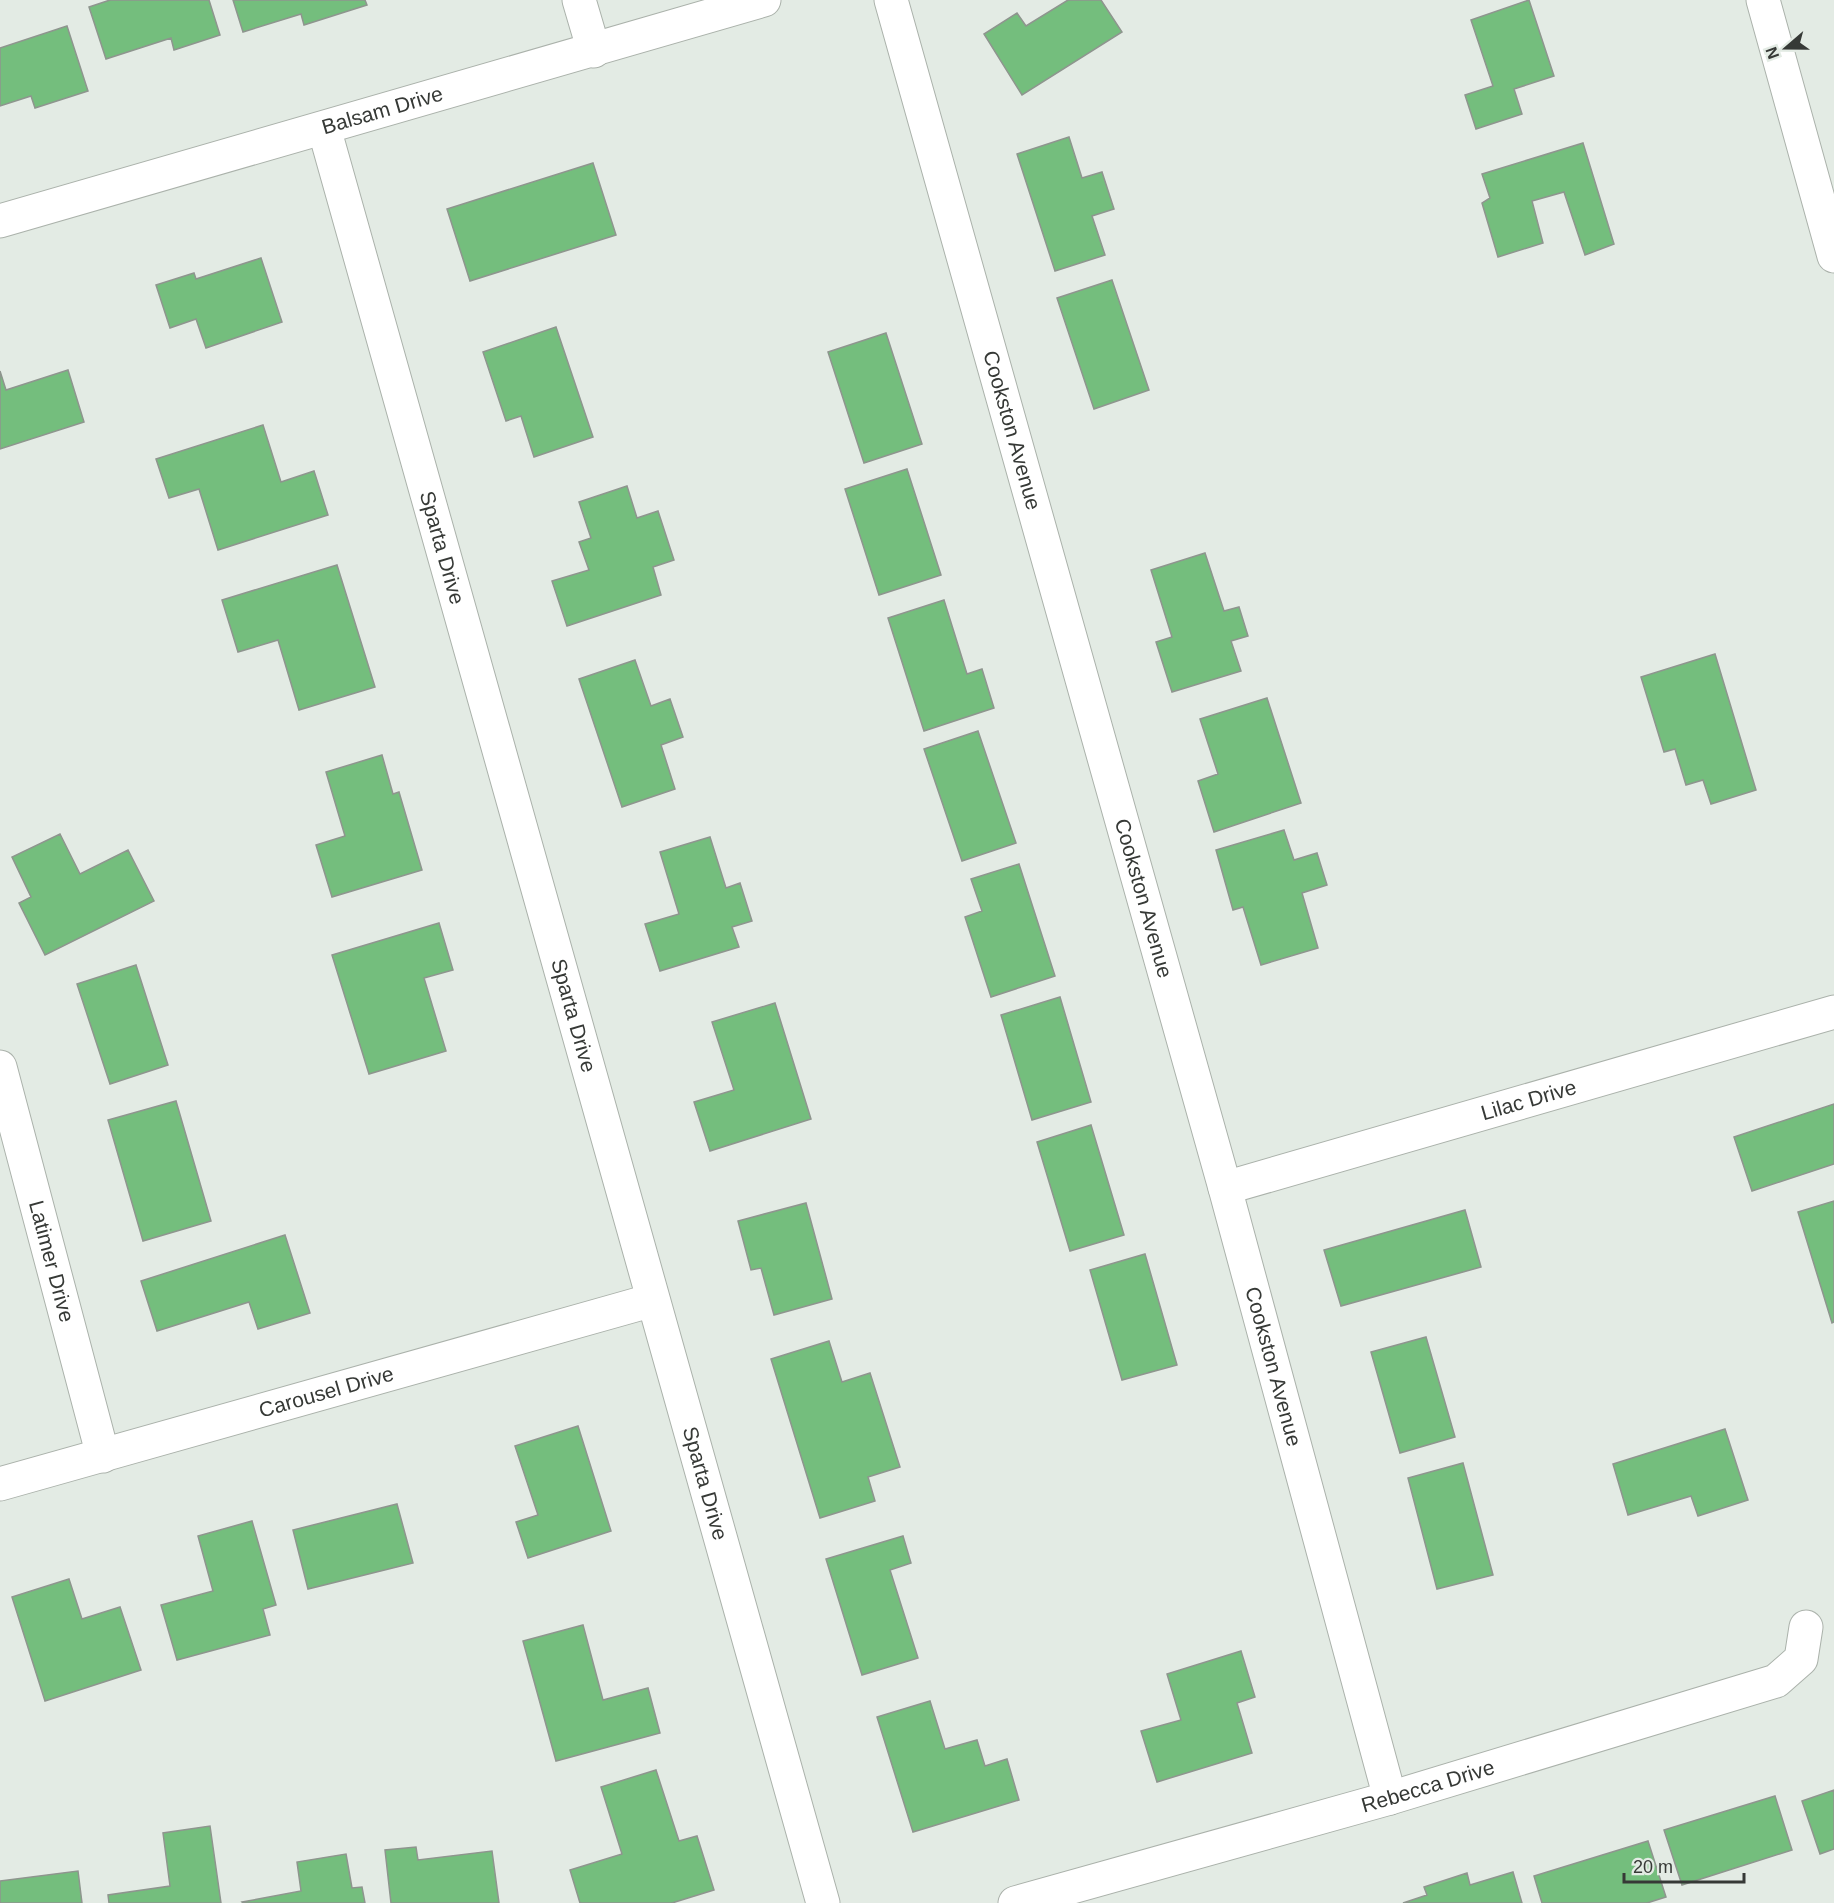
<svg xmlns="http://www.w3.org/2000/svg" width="1834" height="1903" font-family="Arial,sans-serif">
<rect width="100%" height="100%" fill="#e3ebe4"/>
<path fill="#74be7d" stroke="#8e958e" stroke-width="1.5" d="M110,0H209L220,35L174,50L171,38L106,59L89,7Z
M233,0H365L367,5L304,25L301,14L243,32Z
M1068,0H1101L1122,32L1022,95L984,34L1017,13L1026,26Z
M1529,0L1554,76L1514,89L1522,114L1476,129L1465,95L1493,86L1471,20Z
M67,26L88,91L35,108L31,96L0,106V48Z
M1069,137L1082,178L1102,172L1114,209L1092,216L1105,255L1055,271L1017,154Z
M1583,143L1614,244L1585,255L1564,192L1532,201L1543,243L1498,257L1482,203L1490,198L1482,174Z
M593,163L616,235L470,281L447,209Z
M261,258L282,322L206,348L196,319L170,328L156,285L194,273L196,279Z
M1112,280L1149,390L1094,409L1057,298Z
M556,327L593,437L534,457L521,416L506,421L483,352Z
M886,333L922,444L864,463L828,352Z
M68,370L84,422L0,449V371L6,390Z
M263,425L281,482L314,471L328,515L218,550L199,489L169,498L156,459Z
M907,469L941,575L879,595L845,489Z
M627,486L637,518L658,511L674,560L653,567L661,595L567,626L552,581L589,570L579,542L591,538L579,502Z
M1205,553L1224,611L1239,607L1248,636L1231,641L1241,671L1172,692L1156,642L1172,637L1151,570Z
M337,565L375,687L299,710L278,640L238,652L222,600Z
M944,600L967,674L982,669L994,708L924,731L888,618Z
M1715,654L1756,790L1711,804L1703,780L1686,785L1675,749L1664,752L1641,677Z
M635,660L651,706L670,699L683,737L661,745L675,789L622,807L579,679Z
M1267,698L1301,803L1214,832L1198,781L1218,774L1200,719Z
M978,731L1016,843L962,861L924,749Z
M382,755L393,794L399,792L422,870L332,897L316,845L345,836L326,772Z
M1284,830L1294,860L1317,853L1327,885L1302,893L1318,948L1261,965L1243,907L1233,910L1216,850Z
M60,834L80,874L128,850L154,901L45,955L19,903L31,897L12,857Z
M710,837L726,888L740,883L752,921L732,927L739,947L660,971L645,924L679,914L660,852Z
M1019,864L1055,976L991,997L965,917L982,911L971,879Z
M439,923L453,970L424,978L446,1051L369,1074L332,955Z
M136,965L168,1065L110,1084L77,984Z
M1060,997L1091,1102L1032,1120L1001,1015Z
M775,1003L811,1119L710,1151L694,1102L734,1090L712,1022Z
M176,1101L211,1221L143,1241L108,1120Z
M1834,1104V1164L1752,1191L1734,1137Z
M1091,1125L1124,1235L1070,1251L1037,1142Z
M1834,1201V1322L1832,1323L1798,1212Z
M806,1203L832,1299L774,1315L761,1268L751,1270L738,1221Z
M1465,1210L1481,1267L1341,1306L1324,1250Z
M285,1235L310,1313L258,1329L249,1302L157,1331L141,1281Z
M1145,1254L1177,1365L1122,1380L1090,1270Z
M1426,1337L1455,1437L1400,1453L1371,1352Z
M829,1341L842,1382L870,1373L900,1467L868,1477L875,1501L820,1518L771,1359Z
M578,1426L611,1531L528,1558L516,1522L538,1515L515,1446Z
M1725,1429L1748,1500L1698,1516L1691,1496L1628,1515L1613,1464Z
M1463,1463L1493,1575L1437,1589L1408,1478Z
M397,1504L413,1563L308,1589L293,1530Z
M252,1521L276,1605L263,1609L270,1635L177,1660L161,1605L213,1591L198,1536Z
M903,1536L911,1563L890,1570L918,1658L862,1675L826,1559Z
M69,1579L82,1619L120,1607L141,1670L45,1701L12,1597Z
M583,1625L603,1700L648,1688L660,1733L556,1761L523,1641Z
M1241,1651L1255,1697L1237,1703L1252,1753L1157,1782L1141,1731L1181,1720L1167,1674Z
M930,1701L945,1749L977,1740L985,1766L1007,1759L1019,1800L913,1832L877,1717Z
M656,1770L679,1841L697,1836L714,1890L672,1903H580L570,1870L622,1854L601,1787Z
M1834,1790V1849L1820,1854L1802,1801Z
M1775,1796L1792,1850L1682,1885L1664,1830Z
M210,1826L221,1903H109L108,1895L170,1886L163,1833Z
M1648,1841L1666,1897L1647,1903H1542L1534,1876Z
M416,1847L418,1860L492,1851L499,1903H391L385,1850Z
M346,1854L352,1888L362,1887L365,1903H243L242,1902L301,1891L297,1862Z
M78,1871L82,1903H0V1881Z
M1513,1872L1522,1903H1403L1427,1895L1424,1887L1467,1873L1470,1885Z"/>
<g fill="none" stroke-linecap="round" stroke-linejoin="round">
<defs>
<g id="minor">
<path d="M579,0L594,51"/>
<path id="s1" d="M891,0L1225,1188L1390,1798"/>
<path d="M1763,0L1834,256"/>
<path id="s2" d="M324,128L823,1903"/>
<path id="s3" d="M0,221L764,0"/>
<path id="s4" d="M0,1067L103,1456"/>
<path id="s5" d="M1225,1188L1834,1012"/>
<path id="s6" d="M0,1484L653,1300"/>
<path id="s7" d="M1015,1903L1390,1798L1776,1681L1801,1659L1806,1627"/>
</g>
</defs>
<use href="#minor" stroke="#abb2ab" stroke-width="35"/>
<use href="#minor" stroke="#fff" stroke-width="33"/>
</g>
<g text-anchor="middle" stroke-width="4.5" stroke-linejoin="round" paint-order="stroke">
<g font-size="21" fill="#363936" stroke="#e3ebe4">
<text dy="7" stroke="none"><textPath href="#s3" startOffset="398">Balsam Drive</textPath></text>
<text dy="7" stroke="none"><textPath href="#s1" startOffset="447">Cookston Avenue</textPath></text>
<text dy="7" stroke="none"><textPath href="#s2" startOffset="436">Sparta Drive</textPath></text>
<text dy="7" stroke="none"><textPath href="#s1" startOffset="933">Cookston Avenue</textPath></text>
<text dy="7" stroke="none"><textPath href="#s2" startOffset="922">Sparta Drive</textPath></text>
<text dy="7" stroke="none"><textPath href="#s5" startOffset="316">Lilac Drive</textPath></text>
<text dy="7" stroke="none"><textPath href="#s4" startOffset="201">Latimer Drive</textPath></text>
<text dy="7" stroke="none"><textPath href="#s1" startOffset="1419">Cookston Avenue</textPath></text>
<text dy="7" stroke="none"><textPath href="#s6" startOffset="339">Carousel Drive</textPath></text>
<text dy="7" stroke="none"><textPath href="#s2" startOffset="1408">Sparta Drive</textPath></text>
<text dy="7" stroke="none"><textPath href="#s7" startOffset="429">Rebecca Drive</textPath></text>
</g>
</g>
<g transform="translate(1786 48) rotate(250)" stroke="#e3ebe4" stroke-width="4.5" paint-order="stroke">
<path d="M0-4.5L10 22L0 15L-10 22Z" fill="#363936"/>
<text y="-9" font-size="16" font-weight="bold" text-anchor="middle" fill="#363936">N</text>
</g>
<path d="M1624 1873v9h120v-9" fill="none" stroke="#363936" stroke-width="3"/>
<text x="1633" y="1873" font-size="18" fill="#363936" stroke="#e3ebe4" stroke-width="4.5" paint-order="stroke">20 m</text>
</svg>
